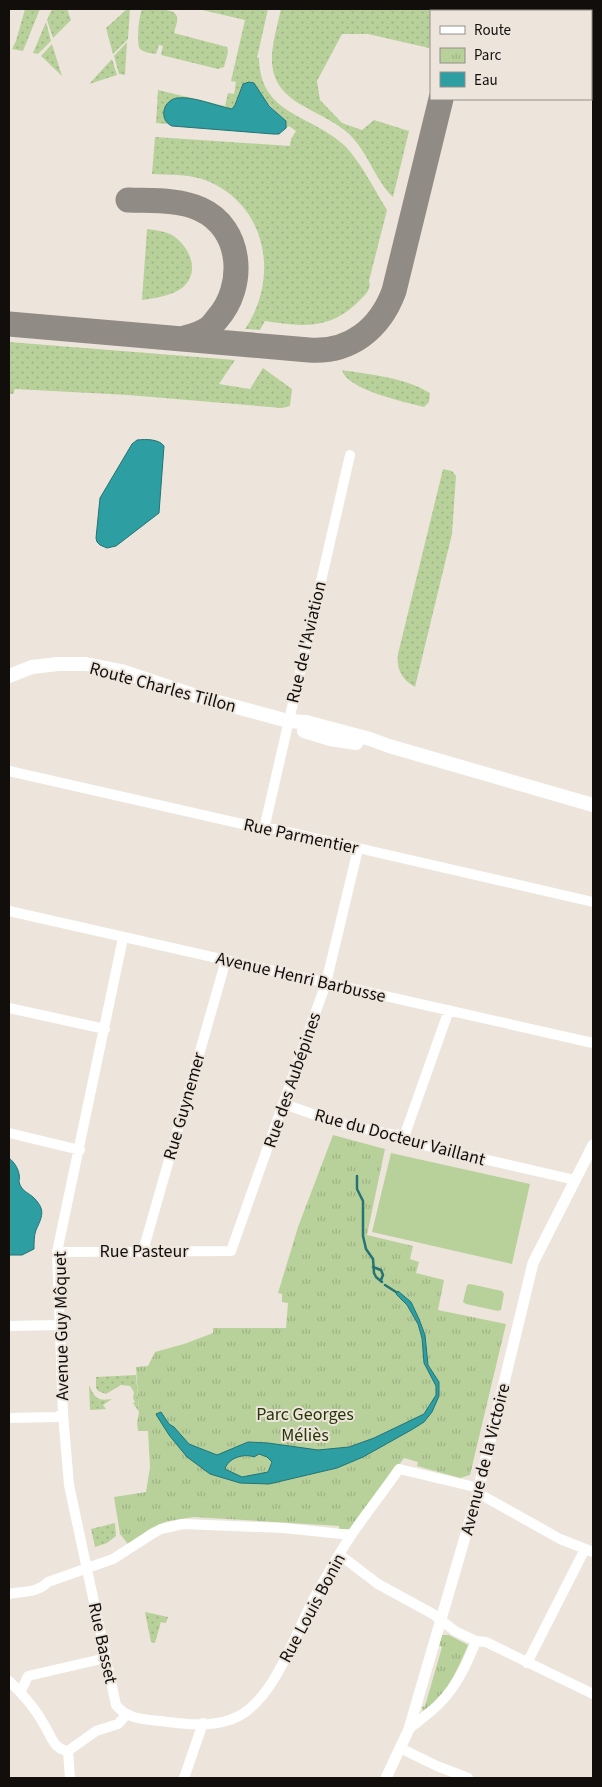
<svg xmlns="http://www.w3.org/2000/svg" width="602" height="1787" font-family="'Source Sans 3',sans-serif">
<defs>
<pattern id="grass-dots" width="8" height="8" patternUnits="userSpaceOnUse" patternTransform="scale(1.25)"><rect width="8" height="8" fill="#b8d19a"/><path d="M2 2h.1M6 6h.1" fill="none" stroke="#9db284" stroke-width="1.8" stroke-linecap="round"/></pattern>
<pattern id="park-tufts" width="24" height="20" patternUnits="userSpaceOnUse" patternTransform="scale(1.25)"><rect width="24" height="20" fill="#b8d19a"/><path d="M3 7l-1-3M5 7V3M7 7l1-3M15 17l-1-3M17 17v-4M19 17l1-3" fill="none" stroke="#9db284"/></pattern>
</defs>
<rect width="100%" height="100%" fill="#ede5dc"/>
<path fill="url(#grass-dots)" d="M25,9H40L23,51L12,49L16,41Z
M52,9H67L71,20L53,38L47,20Z
M127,9H130L128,39L113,54L106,28Z
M142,9C149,9 175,7 177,17C178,21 175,29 174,33L227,47L228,52L224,67L218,69L161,55L163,46L159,45L156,54C151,53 144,53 140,49C136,45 139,15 142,9Z
M198,9H268L257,58H259C260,116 312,114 345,146C362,164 374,189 387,210L369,281C372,289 365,295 360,300C331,330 303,327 265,321L260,330L245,329C281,276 266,201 202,179C186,174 168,175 152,174L155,137L290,146L291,139L296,131L289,126L286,128V121L263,99L254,83H245C239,91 238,102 232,109L179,98L164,116L168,124L156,123L158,90L225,106L228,93L234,94L236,82L231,81L245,20Z
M281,9H434L435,11H431V40L429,48L368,34H342L317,81L320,100L342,123L362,130L374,120L409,131L393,197C375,180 368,152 349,134C337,123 321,116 307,108C259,83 271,53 281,9Z
M46,22L51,41L38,54L33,53Z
M127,42L125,75L119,74L114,56Z
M52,44L62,76L41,56Z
M112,59L117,75L89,84Z
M147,229C155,230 163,231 170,234C189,244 202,272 182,288C171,296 155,298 142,300Z
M9,342L235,360L219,384L250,389L263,368L292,389L290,406L282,408L128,395L15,389L13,394H9Z
M342,370C372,375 403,377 430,393L429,402L424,407C405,402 347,390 342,370Z
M443,469L452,471L456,476L452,534L415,687C402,680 396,669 398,654Z
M136,1375L139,1412L133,1403L135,1402L133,1398L134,1392L130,1386L121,1385L106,1394L98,1391L96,1388V1377Z
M89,1385C95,1399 98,1401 112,1399L103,1405L106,1409L90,1410Z
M115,1523L116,1536L107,1543L95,1547L91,1529Z
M145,1612L168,1617L166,1623L161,1622L155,1643L151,1642Z"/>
<path fill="url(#park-tufts)" d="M333,1135L385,1149L367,1235L413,1246L410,1259L419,1262L416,1273L444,1280L438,1310L506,1324L470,1475L460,1478L417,1466L418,1462L404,1458L351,1529H339V1526L194,1517L168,1521L151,1528L128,1544L120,1534L114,1497L146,1492L150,1467L148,1431H138L137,1423L139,1412L136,1367L148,1366L155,1352L184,1344L213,1333V1328H286L288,1303L282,1302V1294L278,1293L298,1227Z
M442,1635H449L468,1645C458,1668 446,1698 423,1711L422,1707L425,1706L442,1647L439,1645Z"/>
<path fill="#b8d19a" d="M391,1153L530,1184L512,1264L372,1232Z
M470,1284L502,1291L504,1294L501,1310L498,1311L466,1304L463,1302L467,1285Z"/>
<path fill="#2d9ea2" stroke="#257375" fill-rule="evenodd" d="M249,82L254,83L269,106L286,121V128L279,134H273L172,126C158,120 163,99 178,98C193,96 216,106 232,109L235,105L243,84Z
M137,440C146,439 159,439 164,446L159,513L116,546L107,548L100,545L97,542L96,538L100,498L132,444Z
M9,1158C14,1162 18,1168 19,1174C20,1177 19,1180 19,1182C22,1192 28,1192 34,1198C46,1210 42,1217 36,1230C34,1235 34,1243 34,1249L22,1255H9Z
M398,1291L411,1302L419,1319L425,1335L428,1365L439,1382V1396L432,1412L424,1422L413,1429L363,1457L337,1468L269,1484L240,1483L210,1474L187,1457L169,1435L157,1416L156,1414L161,1412L169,1424L174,1427L189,1444L217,1455L248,1442L268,1443L318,1450L349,1447L374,1438L424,1414L436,1395V1386L424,1363L422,1338L418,1324L407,1305L396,1294ZM259,1454L267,1457L272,1462L268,1472L242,1477L225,1469C228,1458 244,1453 254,1457Z"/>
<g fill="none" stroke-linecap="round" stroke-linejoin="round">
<path stroke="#257375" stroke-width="2.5" d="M357,1176V1189L363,1201V1236L366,1249L373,1259L374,1273L376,1277L382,1282
M373,1267L381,1270L383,1275L381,1280
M385,1285L396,1292"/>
<path stroke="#918b85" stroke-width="25" d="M461,11L462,9
M128,200C151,201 179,199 200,209C243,228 246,287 217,319C214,323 210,328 206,330C200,334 192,336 185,338
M9,324L309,350C350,353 380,329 394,291L441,99"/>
<path stroke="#fff" stroke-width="10" d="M9,771L264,829H275L593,902
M264,829L350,455
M9,911L593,1043
M123,938L57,1252L63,1414L69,1485L116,1705C128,1721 149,1719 168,1722C191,1725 218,1727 239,1716C278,1695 297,1626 319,1589C330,1571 340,1551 352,1534C367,1512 384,1491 399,1469L479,1488
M9,1008L105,1029
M284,1104L341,1124L394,1135L405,1134
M9,1133L80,1150
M405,1134L407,1139L414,1143L575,1180
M405,1134L449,1010
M143,1251L226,960
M57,1252L231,1251L326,983L358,849
M9,1326L59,1325
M9,1418L56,1417L63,1414
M478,1493L560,1539L593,1552
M340,1555L378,1584L433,1614L455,1631L476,1641L486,1642L593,1694
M9,1594C23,1591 38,1593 48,1582L113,1559L152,1534L161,1529L183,1524L284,1528L351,1535
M527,1663L585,1549
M9,1681C20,1691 35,1708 43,1723C48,1730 51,1740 57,1746C61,1750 64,1750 68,1751
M21,1691L28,1676L106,1658
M409,1729C416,1723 423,1718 430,1712C453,1694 466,1667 476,1641
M400,1748L437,1766L468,1778
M68,1751L96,1731L118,1724L126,1715
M68,1751L70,1778
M184,1778L203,1723"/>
<path stroke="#fff" stroke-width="11" d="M386,1778L409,1729L475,1503L533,1263L593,1145"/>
<path stroke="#fff" stroke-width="14" d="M9,676L32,667L58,664H86L121,671L199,697L288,721L306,722L370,739L389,746L593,805
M304,731L330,739L356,743"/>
</g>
<g text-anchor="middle" stroke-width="4" stroke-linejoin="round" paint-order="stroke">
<g font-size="18" fill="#110e0c" stroke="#ede5dc">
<text transform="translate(306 642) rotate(-77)" y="6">Rue de l'Aviation</text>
<text transform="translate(163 687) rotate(15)" y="6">Route Charles Tillon</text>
<text transform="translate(301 836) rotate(12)" y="6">Rue Parmentier</text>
<text transform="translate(301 977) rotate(13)" y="6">Avenue Henri Barbusse</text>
<text transform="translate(292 1080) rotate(-71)" y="6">Rue des Aubépines</text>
<text transform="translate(184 1106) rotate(-74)" y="6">Rue Guynemer</text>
<text transform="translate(400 1137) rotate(15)" y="6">Rue du Docteur Vaillant</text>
<text x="144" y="1257">Rue Pasteur</text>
<text transform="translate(61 1326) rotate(-91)" y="6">Avenue Guy Môquet</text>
<text transform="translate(485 1459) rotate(-76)" y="6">Avenue de la Victoire</text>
<text transform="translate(312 1608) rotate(-62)" y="6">Rue Louis Bonin</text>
<text transform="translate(103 1643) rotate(78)" y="6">Rue Basset</text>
</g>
<g font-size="18" fill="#253703" stroke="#ede5dc">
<text x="305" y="1420">Parc Georges<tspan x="305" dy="21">Méliès</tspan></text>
</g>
</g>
<rect width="602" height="1787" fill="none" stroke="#110e0c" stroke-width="20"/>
<rect x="430" y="10" width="162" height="90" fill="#ede5dc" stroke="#958f89"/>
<rect x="440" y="26" width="25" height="8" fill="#ffffff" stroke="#958f89"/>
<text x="474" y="35" font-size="15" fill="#110e0c">Route</text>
<rect x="440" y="48" width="25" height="15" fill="url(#park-tufts)" stroke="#958f89"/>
<text x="474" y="60" font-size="15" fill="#110e0c">Parc</text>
<rect x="440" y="72" width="25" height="15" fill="#2d9ea2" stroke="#958f89"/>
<text x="474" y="85" font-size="15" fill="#110e0c">Eau</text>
</svg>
